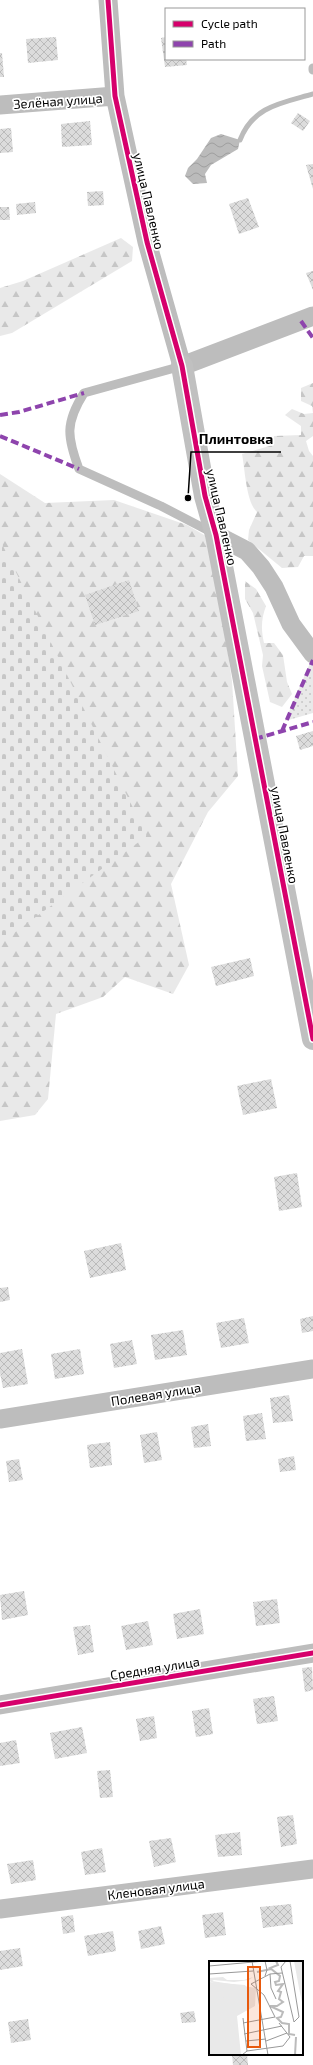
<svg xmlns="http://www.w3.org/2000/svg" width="313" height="2065" font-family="'Exo 2',sans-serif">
<defs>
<pattern id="forest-firs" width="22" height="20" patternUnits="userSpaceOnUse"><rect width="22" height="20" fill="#e9e9e9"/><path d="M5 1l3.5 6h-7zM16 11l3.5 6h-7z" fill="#c6c6c6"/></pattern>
<pattern id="cemetery-stones" width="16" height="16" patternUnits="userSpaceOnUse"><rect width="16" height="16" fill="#e9e9e9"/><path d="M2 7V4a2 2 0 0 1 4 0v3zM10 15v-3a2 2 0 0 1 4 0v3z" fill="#c6c6c6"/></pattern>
<pattern id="park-dots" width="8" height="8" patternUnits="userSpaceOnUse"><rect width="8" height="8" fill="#e9e9e9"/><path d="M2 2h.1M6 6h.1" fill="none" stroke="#c6c6c6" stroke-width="1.8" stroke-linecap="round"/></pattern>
<pattern id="water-waves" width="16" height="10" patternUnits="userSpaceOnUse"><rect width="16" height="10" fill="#bbb"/><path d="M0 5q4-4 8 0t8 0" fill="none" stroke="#9f9f9f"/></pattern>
<pattern id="building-cross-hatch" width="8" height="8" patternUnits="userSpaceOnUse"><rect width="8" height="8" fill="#dcdcdc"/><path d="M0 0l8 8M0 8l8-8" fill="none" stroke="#bbb"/></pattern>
</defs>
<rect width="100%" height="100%" fill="#fff"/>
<path fill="url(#forest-firs)" d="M121,238L133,247L132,261L12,333L0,336V288L23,281Z
M313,383V413L312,406L301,401V388Z
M292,409L304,414L313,413V436L306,441L309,451L313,456V556H304L298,567L282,568L248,540L249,530L257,512C246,502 245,469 242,454L273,445L274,436L301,435V426L285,415Z
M0,474L45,503L114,500L187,525L211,539L232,681L238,776L208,812L171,884L189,965L173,994L125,977L103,997L56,1014L48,1099L35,1115L0,1121Z
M245,581L256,589L266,606C261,619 261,630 264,643H274L283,655L287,682L292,694L282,707L270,702L262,666L263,655L253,613L245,599Z"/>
<path fill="url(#cemetery-stones)" d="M0,540L147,836L0,943Z"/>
<path fill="url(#park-dots)" d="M310,663L313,666V713L285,721Z"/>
<path fill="url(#water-waves)" d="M221,134L240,140L238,149L211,165L205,174L207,183L193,184L185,176L188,168L197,159L211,138Z"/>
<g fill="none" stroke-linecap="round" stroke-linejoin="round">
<path stroke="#bbb" stroke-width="5" d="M240,140C253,106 282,103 313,94"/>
</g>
<path fill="url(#building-cross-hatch)" d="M56,37L58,60L28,63L26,39Z
M166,37V59H186L187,65L165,67L161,38Z
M0,53H2L4,77H0Z
M298,113L310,121L303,131L291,123Z
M90,121L92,145L62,147L61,124Z
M11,128L13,152L0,153V129Z
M313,164V189L306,165Z
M103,191L104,205L88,206L87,192Z
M248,198L259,227L239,234L229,204Z
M35,202L36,213L17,215L16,204Z
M0,207H9L10,220H0Z
M313,271V290L306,273Z
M129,580L139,611L95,625L85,595Z
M313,731V746L300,750L296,736Z
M250,958L254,976L216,986L211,967Z
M271,1079L277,1108L243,1115L237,1086Z
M297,1173L302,1207L279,1211L274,1177Z
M121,1243L126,1270L90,1278L84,1251Z
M8,1287L10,1300L0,1302V1288Z
M313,1316V1331L302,1333L300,1319Z
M244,1318L249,1343L221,1348L216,1323Z
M183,1330L187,1355L155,1360L151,1335Z
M132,1340L137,1364L114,1368L110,1344Z
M22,1349L28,1384L3,1388L0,1373V1353Z
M80,1349L84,1374L55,1379L51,1354Z
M289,1395L293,1421L273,1423L270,1398Z
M262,1413L266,1439L246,1441L243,1416Z
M208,1424L211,1446L194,1448L191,1427Z
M157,1432L162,1460L144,1463L140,1435Z
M110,1442L112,1465L90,1468L87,1445Z
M294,1456L296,1470L280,1472L278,1459Z
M19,1459L23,1480L9,1482L6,1461Z
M24,1591L28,1615L2,1620L0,1595Z
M277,1599L280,1623L256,1626L253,1602Z
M200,1609L204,1634L177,1639L173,1614Z
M148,1621L153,1645L126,1650L121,1626Z
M90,1625L94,1652L78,1655L73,1627Z
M312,1667L313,1690L305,1692L302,1668Z
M274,1696L278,1721L257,1724L253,1699Z
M209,1708L213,1734L196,1737L192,1711Z
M154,1716L157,1738L140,1741L136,1719Z
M82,1727L87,1753L55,1759L50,1733Z
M16,1740L20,1763L0,1766V1743Z
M110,1770L113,1797L100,1798L97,1771Z
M293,1815L297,1844L281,1847L277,1817Z
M240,1832L242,1855L218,1857L215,1835Z
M171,1838L176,1862L154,1867L149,1841Z
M102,1848L106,1872L85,1875L81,1852Z
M33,1860L36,1880L11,1884L7,1864Z
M291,1904L293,1924L263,1928L260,1907Z
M223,1912L226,1935L205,1938L202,1915Z
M73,1915L75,1932L63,1934L61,1917Z
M161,1926L165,1944L141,1949L138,1931Z
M113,1931L116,1951L88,1956L84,1936Z
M20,1948L23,1966L0,1970V1951Z
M194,2011L196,2022L182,2023L180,2013Z
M28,2019L31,2040L11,2043L8,2022Z
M247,2054L248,2065H233L232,2055Z"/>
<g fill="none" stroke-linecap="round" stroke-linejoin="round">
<path stroke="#bdbdbd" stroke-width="9" d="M313,68V70
M182,366L84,393C65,423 67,437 79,469L161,506L213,533"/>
<path stroke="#bdbdbd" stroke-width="19" d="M108,0L115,96L147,242L182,366L313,316
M0,105L115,96
M216,535L247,551L261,567L274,587L291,624L313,654
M0,1419L313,1369
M0,1705L313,1653
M0,1909L313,1869"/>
<path stroke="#c0c0c0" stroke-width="22" d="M182,366L205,496L216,535L313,1039"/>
<path stroke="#8e44ad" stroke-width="4" stroke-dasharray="8 4" stroke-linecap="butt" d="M301,321L313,338
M0,415L19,412L84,393
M0,436L79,469
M282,731L313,660
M255,739L313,722"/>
<defs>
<path id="cycleway" d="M108,0L115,96L147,242L182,366L205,496L216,535L313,1039
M0,1705L313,1653"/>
</defs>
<use href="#cycleway" stroke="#fff" stroke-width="8"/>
<use href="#cycleway" stroke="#d6006c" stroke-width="5"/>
</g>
<g text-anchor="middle" stroke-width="3.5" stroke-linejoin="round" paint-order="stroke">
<g font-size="13" fill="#000" stroke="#fff">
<text transform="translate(58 101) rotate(-4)" y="5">Зелёная улица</text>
<text transform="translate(149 201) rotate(77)" y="5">улица Павленко</text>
<text transform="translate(222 517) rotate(77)" y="5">улица Павленко</text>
<text transform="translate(285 835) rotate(79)" y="5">улица Павленко</text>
<text transform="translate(156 1394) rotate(-9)" y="5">Полевая улица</text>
<text transform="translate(155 1668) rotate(-9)" y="5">Средняя улица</text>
<text transform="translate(156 1889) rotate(-7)" y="5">Кленовая улица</text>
</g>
</g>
<g transform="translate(209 1961)">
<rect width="94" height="94" fill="#fff"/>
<path d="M85,0H94V46L90,27ZM14,16L18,19H35L44,16L40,19L25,21L5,19L3,20L47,27L46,45L28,55L32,94H0V28L4,29L5,22L0,20V17Z" fill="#e9e9e9"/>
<path d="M0,21L36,24L45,38L37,44L17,38L0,28Z" fill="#e9e9e9"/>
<path fill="none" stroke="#bbb" stroke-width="2" d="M67,0L69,4L61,7L71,15L70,20L66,21L67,24L74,23L69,30L72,31L70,38L74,41L68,45H61L74,51L72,56L68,57L73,62L80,63V73L86,74M48,11L62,8M86,94L87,76"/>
<path fill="none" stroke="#999" stroke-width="1" d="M43,0L59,94M56,0L58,9L56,15M77,0L72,6L85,61L90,56L81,0M0,5L56,0M0,13L44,10M61,13L62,27L67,38M34,57L38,90M34,62L66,56L55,34L42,23L61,13L73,12M35,73L73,65M37,80L57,78M57,80L78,72M33,94L38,90L74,85L81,76L70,62M94,94V79"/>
<path fill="#e8590c" fill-opacity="0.15" stroke="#e8590c" stroke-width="2" d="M39,6H51V86H39Z"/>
<rect width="94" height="94" fill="none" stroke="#000" stroke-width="2"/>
</g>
<path fill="none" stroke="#000" stroke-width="1.5" d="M188 498L191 452H281"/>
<circle fill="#000" stroke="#fff" stroke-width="1.5" cx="188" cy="498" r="4"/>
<g font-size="14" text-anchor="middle" font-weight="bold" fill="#000" stroke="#fff" stroke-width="3.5" stroke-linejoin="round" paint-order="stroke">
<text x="236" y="444">Плинтовка</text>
</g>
<rect x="165" y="8" width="140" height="52" fill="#ffffff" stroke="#999999"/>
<rect x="173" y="21" width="20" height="6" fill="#d6006c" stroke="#999999"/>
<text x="201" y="28" font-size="12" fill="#000000">Cycle path</text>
<rect x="173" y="41" width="20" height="6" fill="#8e44ad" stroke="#999999"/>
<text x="201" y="48" font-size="12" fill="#000000">Path</text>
</svg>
